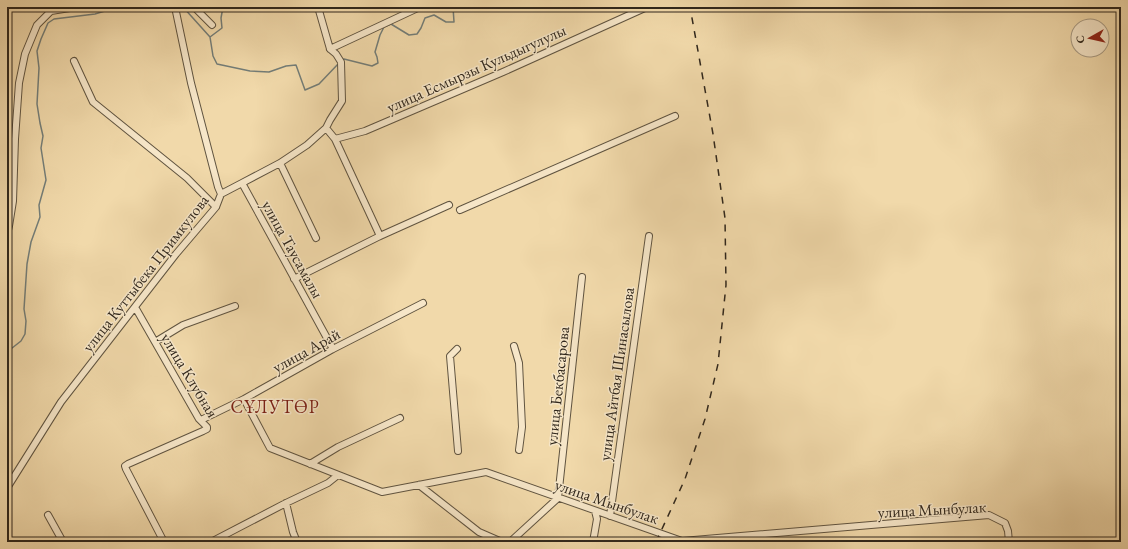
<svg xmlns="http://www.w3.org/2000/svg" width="1128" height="549" font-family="'EB Garamond',serif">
<rect width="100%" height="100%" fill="#f1d9aa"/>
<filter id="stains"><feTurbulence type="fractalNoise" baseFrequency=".005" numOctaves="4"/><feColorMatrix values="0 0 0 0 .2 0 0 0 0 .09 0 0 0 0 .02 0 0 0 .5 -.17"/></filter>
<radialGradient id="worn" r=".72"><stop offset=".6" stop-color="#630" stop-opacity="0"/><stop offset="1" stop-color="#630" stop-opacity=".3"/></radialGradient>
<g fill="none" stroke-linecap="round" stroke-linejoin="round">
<path stroke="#737d78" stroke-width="1.5" d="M183,7L210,37L213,56L217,64L250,71L269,72L286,66L296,65L305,90L319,84L339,63
M210,37L222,28L221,18L223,7
M342,60L344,59L372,66L378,63L377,57L375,52L380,35L384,27L391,24L409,35L417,34L421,28L425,18L434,15L446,22H454L453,7
M7,352L21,341L25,334L26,321L24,309L27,264L31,242L40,217L39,205L46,180L41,148L43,136L40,123L37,104L39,68L37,51L41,39L48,23L54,19L95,14L118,7"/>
<defs>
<path id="minor" d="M194,7L212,25
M318,7L330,49
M74,61L93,102L187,178L216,207
M326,128L335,139L365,131L503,72L647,7
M335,139L380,236L449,205
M280,163L316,238
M242,183L280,163L307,145L326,128L330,120L342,101L341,62L336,54L330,49L420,7
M221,194L242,183L333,349
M460,210L675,116
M7,234L9,226L13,201L15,139L19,83L25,54L37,25L51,11L76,7
M294,279L380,236
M135,307L199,419L207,427V429L203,431L128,464L125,466L126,469L164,542
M155,342L183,325L235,306
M514,346L519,363L522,427L519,450
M457,349L450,356L458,451
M244,399L270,448L382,492L486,472L682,541L989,515L1005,523L1008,531L1009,542
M201,420L244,399L333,349L423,303
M310,464L338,447L400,418
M419,485L479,532L502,542
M7,488L61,402L176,254L216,207L221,194L218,187L191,83L175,7
M286,503L293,532L297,542
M48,515L63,542
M610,516L649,236
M211,542L286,503L328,483L338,475
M510,542L558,498L582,277
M593,542L597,519L595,511"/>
</defs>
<use href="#minor" stroke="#605440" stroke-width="8"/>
<use href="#minor" stroke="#f6e6c8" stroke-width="6"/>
<path stroke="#30271c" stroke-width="1.5" stroke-dasharray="7 7" stroke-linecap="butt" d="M656,542L685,479L705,419L718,364L726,285L725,218L713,134L690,7"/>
</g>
<g text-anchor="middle" stroke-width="3" stroke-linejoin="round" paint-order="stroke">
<g font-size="16" fill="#30271c" stroke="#f6e6c8">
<text transform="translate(476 68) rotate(-24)" y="6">улица Есмырзы Кульдыгулулы</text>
<text transform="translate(293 249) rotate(61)" y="6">улица Таусамалы</text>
<text transform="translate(145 273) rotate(-52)" y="6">улица Куттыбека Примкулова</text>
<text transform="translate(306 350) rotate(-29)" y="6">улица Арай</text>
<text transform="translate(616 374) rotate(-82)" y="6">улица Айтбая Шинасылова</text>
<text transform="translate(190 375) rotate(59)" y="6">улица Клубная</text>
<text transform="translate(557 386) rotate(-84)" y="6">улица Бекбасарова</text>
<text transform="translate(607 501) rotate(19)" y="6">улица Мынбулак</text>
<text transform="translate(932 509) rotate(-3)" y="6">улица Мынбулак</text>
</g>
<g font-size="18" letter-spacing="1" fill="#7a1f14" stroke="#f6e6c8">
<text x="275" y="413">СҰЛУТӨР</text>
</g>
</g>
<rect width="1128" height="549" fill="none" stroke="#f1d9aa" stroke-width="24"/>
<rect x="8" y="8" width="1112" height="533" fill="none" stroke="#30271c" stroke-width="2"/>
<rect x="12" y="12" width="1104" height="525" fill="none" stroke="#30271c"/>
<g transform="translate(1090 38) rotate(262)"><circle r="19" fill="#f6e6c8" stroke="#a79a83"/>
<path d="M0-3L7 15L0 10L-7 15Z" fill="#8f2418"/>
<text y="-6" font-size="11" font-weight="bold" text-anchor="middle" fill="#30271c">С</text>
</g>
<rect width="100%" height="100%" filter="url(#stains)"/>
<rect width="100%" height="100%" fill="url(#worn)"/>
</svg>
